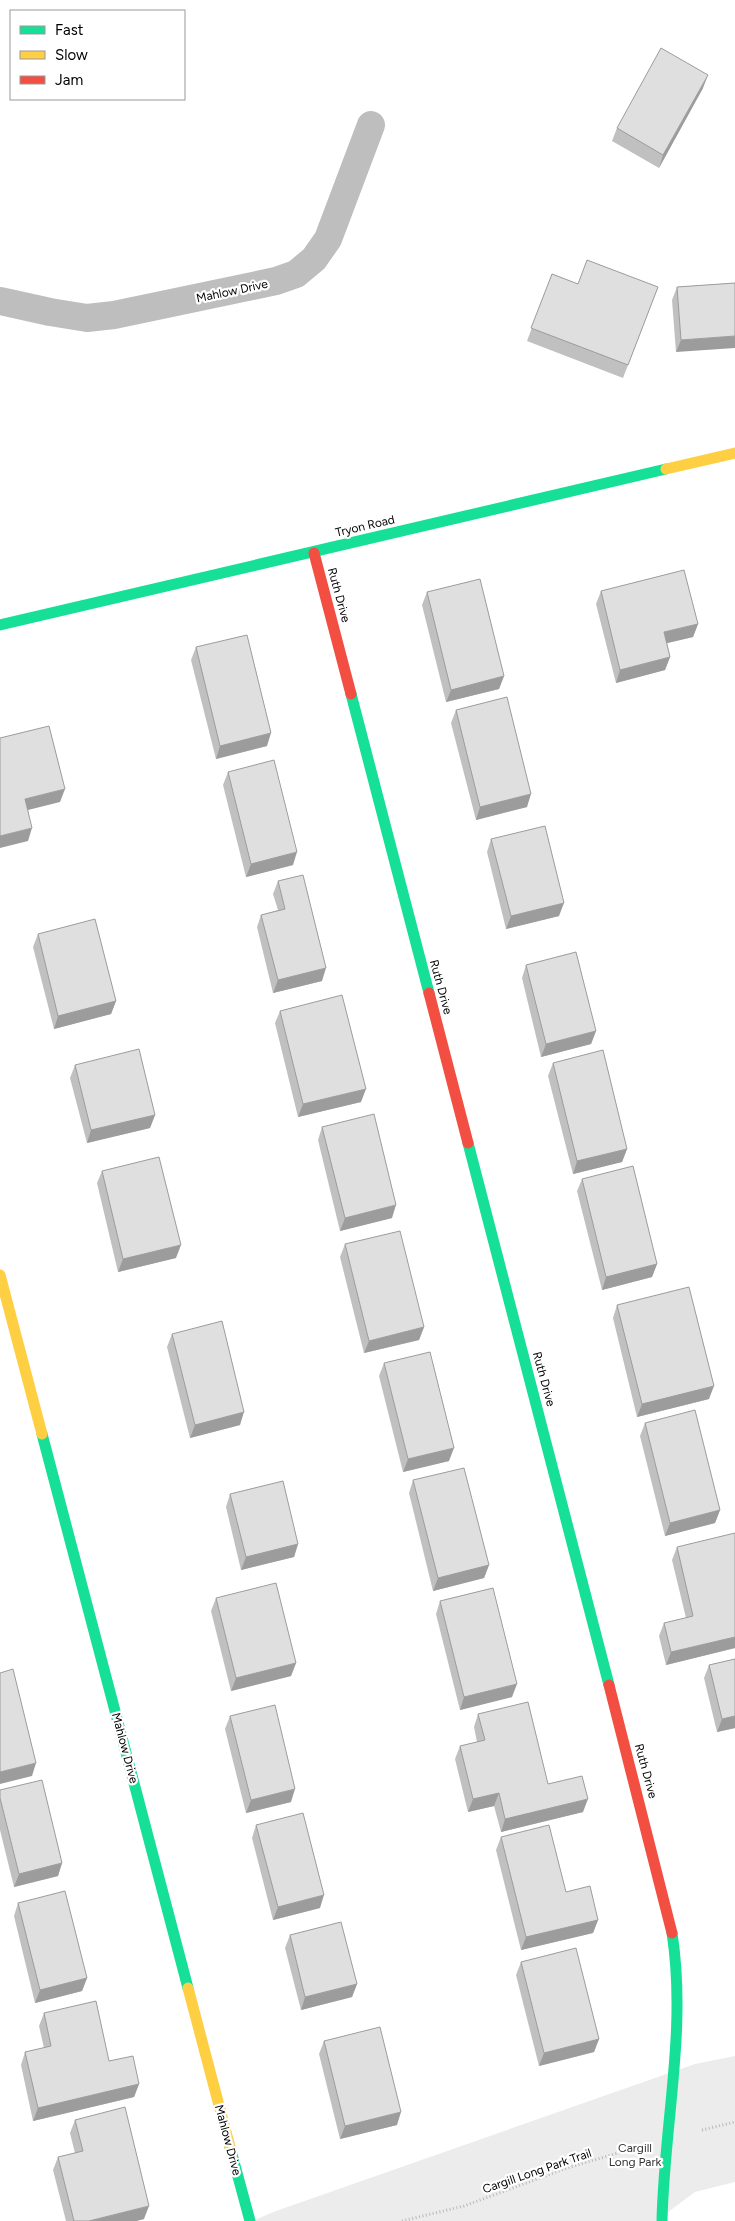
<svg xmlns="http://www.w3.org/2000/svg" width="735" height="2221" font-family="Figtree,sans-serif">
<rect width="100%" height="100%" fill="#fff"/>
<path fill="#ececec" d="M735,2056V2182L695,2192L656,2221H252L276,2211L695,2064Z"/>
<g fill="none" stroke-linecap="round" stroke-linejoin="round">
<path stroke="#b9b9b9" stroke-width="3" stroke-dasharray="1 2.5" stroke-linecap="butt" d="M702,2130L735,2122
M402,2221L464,2206L567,2168L635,2148"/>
<path stroke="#bebebe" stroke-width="28" d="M0,301L50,312L87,318L114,315L276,281L296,274L314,259L328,239L371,125"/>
<path stroke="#16e098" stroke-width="11" d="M0,625L666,469
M351,694L429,993
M468,1143L609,1685
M42,1434L188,1988
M230,2147L250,2221
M662,2221C664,2124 687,2030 672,1933"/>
<path stroke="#ffcf43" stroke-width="11" d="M666,469L735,453
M0,1275L42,1434
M188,1988L230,2147"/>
<path stroke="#f24e42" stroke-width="11" d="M314,553L351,694
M429,993L468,1143
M609,1685L672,1933"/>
</g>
<path fill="#c0c0c0" d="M703,88L659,168L612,141L617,128Z
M552,274L578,284L658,287L623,378L527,341Z
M735,283L676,352L672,300L677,287Z
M601,591L698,624L693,637L667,643L670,657L665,670L616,683L596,604Z
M427,592L504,676L499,689L446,702L422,605Z
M196,647L267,746L216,759L191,660Z
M456,710L527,807L476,820L451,723Z
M228,772L293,865L246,877L223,785Z
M491,839L559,916L506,929L487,852Z
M278,881L322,981L273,993L257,927L261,915L278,910L273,894Z
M38,934L116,1001L111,1014L54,1029L33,947Z
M526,965L596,1031L591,1044L541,1057L522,978Z
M280,1011L361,1102L298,1117L275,1023Z
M553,1063L627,1149L622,1162L573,1174L548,1076Z
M75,1065L155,1115L150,1128L87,1143L70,1078Z
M322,1127L392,1218L340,1231L318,1140Z
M102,1171L176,1258L118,1272L97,1183Z
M582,1179L657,1264L652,1277L602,1290L577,1191Z
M345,1244L424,1327L419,1340L364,1353L340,1257Z
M617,1305L709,1399L637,1417L613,1318Z
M172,1334L240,1425L190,1438L167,1347Z
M384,1363L449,1461L403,1472L379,1376Z
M645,1423L720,1510L715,1523L665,1536L640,1436Z
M413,1480L489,1565L484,1578L433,1591L409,1493Z
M230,1494L298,1544L294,1557L241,1570L226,1507Z
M677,1547L735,1648L666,1665L659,1636L664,1623L686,1618L672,1560Z
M216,1598L296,1663L291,1676L231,1691L211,1611Z
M440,1601L512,1697L460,1710L436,1614Z
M735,1659V1728L717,1732L704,1678L709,1665Z
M478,1714L548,1784L583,1812L501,1832L494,1806L468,1812L455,1759L460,1746L477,1742L474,1727Z
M230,1716L291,1802L246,1813L225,1729Z
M0,1790L62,1863L58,1876L14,1887L0,1830Z
M256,1825L320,1908L273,1920L252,1838Z
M501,1837L598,1920L593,1933L521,1950L496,1850Z
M18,1903L87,1978L82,1991L35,2003L14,1916Z
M290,1935L357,1984L352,1997L301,2010L285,1948Z
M521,1962L599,2039L594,2052L539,2066L516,1975Z
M44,2013L139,2084L134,2097L33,2121L21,2065L25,2052L44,2048L39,2026Z
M324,2041L397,2125L340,2139L319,2054Z
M75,2120L144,2219L136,2221H66L53,2170L58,2157L75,2153L70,2133Z"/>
<path fill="#9c9c9c" d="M708,75L703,88L659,168L663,155Z
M735,336V348L676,352L681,340Z
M698,624L693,637L659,645L664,632Z
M670,657L665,670L616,683L620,670Z
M504,676L499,689L446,702L451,690Z
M271,733L267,746L216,759L220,746Z
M65,789L60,802L20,812L25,799Z
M531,794L527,807L476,820L480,807Z
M32,828L28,841L0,848V836Z
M297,852L293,865L246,877L251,864Z
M564,903L559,916L506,929L511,916Z
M326,968L322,981L273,993L278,980Z
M116,1001L111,1014L54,1029L58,1016Z
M596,1031L591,1044L541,1057L546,1044Z
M366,1089L361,1102L298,1117L303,1104Z
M155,1115L150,1128L87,1143L91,1130Z
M627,1149L622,1162L573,1174L577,1161Z
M396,1205L392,1218L340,1231L345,1218Z
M181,1245L176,1258L118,1272L123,1259Z
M657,1264L652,1277L602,1290L606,1277Z
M424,1327L419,1340L364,1353L369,1341Z
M714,1386L709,1399L637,1417L642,1404Z
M244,1412L240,1425L190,1438L195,1425Z
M454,1448L449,1461L403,1472L408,1459Z
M720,1510L715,1523L665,1536L670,1523Z
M298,1544L294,1557L241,1570L246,1557Z
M489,1565L484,1578L433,1591L438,1578Z
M735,1637V1648L666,1665L671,1652Z
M296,1663L291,1676L231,1691L236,1678Z
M517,1684L512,1697L460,1710L464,1697Z
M735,1716V1728L717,1732L722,1719Z
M36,1763L32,1776L0,1784V1772Z
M295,1789L291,1802L246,1813L251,1800Z
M499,1793L494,1806L468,1812L473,1799Z
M588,1799L583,1812L501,1832L505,1819Z
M62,1863L58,1876L14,1887L19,1874Z
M324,1895L320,1908L273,1920L278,1907Z
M598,1920L593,1933L521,1950L526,1937Z
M87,1978L82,1991L35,2003L40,1990Z
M357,1984L352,1997L301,2010L305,1997Z
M599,2039L594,2052L539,2066L544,2053Z
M139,2084L134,2097L33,2121L38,2108Z
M401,2112L397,2125L340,2139L345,2126Z
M149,2206L144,2219L136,2221H89Z"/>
<path fill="#dfdfdf" stroke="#9c9c9c" d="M661,48L708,75L663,155L617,128Z
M587,260L658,287L628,365L531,328L552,274L578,284Z
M735,283V336L681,340L677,287Z
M684,570L698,624L664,632L670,657L620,670L601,591Z
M480,579L504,676L451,690L427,592Z
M247,635L271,733L220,746L196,647Z
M507,697L531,794L480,807L456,710Z
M49,726L65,789L25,799L32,828L0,836V738Z
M274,760L297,852L251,864L228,772Z
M545,826L564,903L511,916L491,839Z
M303,875L326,968L278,980L261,915L285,909L278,881Z
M95,919L116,1001L58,1016L38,934Z
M576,952L596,1031L546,1044L526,965Z
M342,995L366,1089L303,1104L280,1011Z
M139,1049L155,1115L91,1130L75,1065Z
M603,1050L627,1149L577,1161L553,1063Z
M374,1114L396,1205L345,1218L322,1127Z
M159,1157L181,1245L123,1259L102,1171Z
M633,1166L657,1264L606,1277L582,1179Z
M400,1231L424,1327L369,1341L345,1244Z
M689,1287L714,1386L642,1404L617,1305Z
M222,1321L244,1412L195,1425L172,1334Z
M430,1352L454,1448L408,1459L384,1363Z
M695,1410L720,1510L670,1523L645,1423Z
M464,1468L489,1565L438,1578L413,1480Z
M283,1481L298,1544L246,1557L230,1494Z
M735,1533V1637L671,1652L664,1623L693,1616L677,1547Z
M276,1583L296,1663L236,1678L216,1598Z
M493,1588L517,1684L464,1697L440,1601Z
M735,1659V1716L722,1719L709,1665Z
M13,1669L36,1763L0,1772V1673Z
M528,1702L548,1784L582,1776L588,1799L505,1819L499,1793L473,1799L460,1746L485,1740L478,1714Z
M275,1705L295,1789L251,1800L230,1716Z
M42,1780L62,1863L19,1874L0,1798V1790Z
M303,1813L324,1895L278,1907L256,1825Z
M549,1825L566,1892L590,1886L598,1920L526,1937L501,1837Z
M65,1891L87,1978L40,1990L18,1903Z
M341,1922L357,1984L305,1997L290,1935Z
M576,1948L599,2039L544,2053L521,1962Z
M96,2001L109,2061L133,2056L139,2084L38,2108L25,2052L51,2046L44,2013Z
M380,2027L401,2112L345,2126L324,2041Z
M125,2107L149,2206L89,2221H74L58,2157L83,2151L75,2120Z"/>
<g text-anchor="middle" stroke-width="4.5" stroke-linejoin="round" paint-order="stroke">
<g font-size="12" fill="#000" stroke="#fff">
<text transform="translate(232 291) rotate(-12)" y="4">Mahlow Drive</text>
<text transform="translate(365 526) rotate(-13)" y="4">Tryon Road</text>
<text transform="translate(339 595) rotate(75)" y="4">Ruth Drive</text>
<text transform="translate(441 987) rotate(75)" y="4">Ruth Drive</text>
<text transform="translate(544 1379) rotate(75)" y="4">Ruth Drive</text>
<text transform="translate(125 1748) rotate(75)" y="4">Mahlow Drive</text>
<text transform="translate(646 1771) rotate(75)" y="4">Ruth Drive</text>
<text transform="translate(228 2140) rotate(75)" y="4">Mahlow Drive</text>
<text transform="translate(537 2171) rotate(-19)" y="4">Cargill Long Park Trail</text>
</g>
<g font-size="12" fill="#333" stroke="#fff">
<text x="635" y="2152">Cargill<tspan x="635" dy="14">Long Park</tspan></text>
</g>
</g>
<rect x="10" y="10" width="175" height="90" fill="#ffffff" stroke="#999999"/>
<rect x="20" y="26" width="25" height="8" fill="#16e098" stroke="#999999"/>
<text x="55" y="35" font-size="15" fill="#000000">Fast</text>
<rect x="20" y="51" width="25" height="8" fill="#ffcf43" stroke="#999999"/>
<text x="55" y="60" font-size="15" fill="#000000">Slow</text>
<rect x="20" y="76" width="25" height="8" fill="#f24e42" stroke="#999999"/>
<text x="55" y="85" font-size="15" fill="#000000">Jam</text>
</svg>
